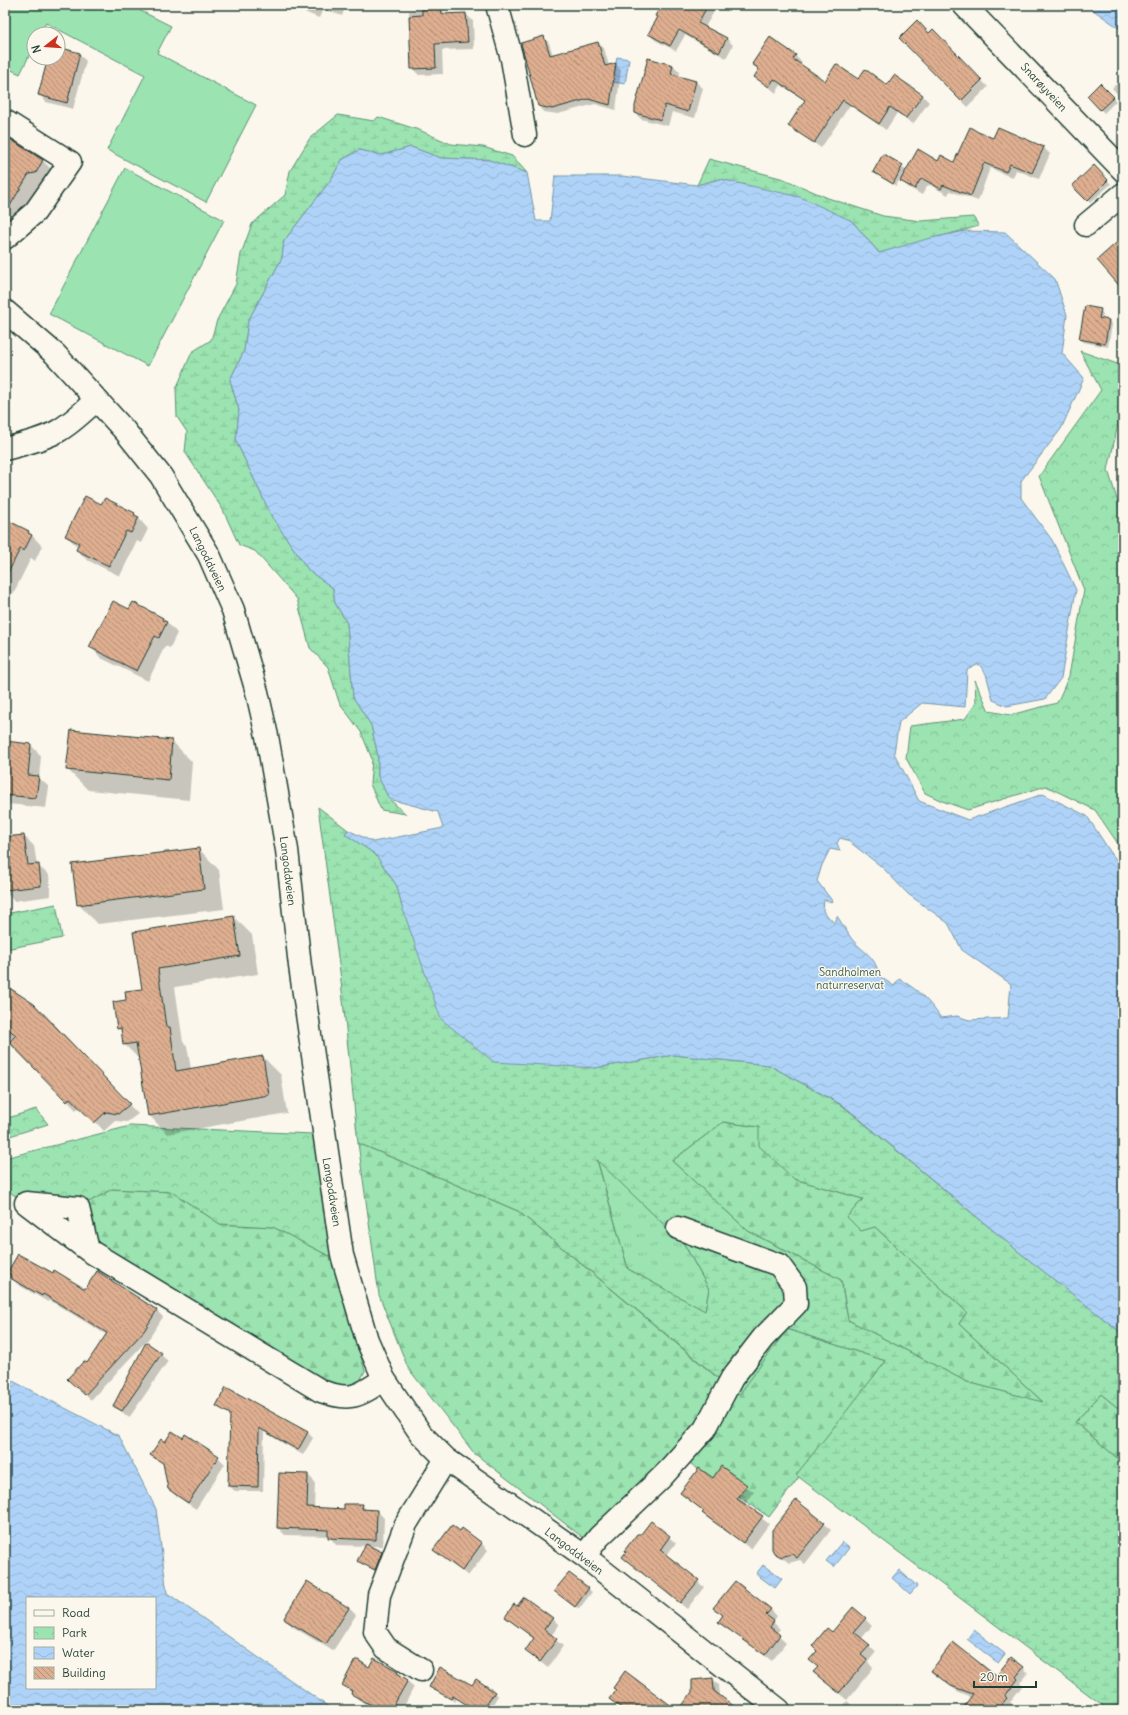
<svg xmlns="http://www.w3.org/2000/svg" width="1128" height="1715" font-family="Delius,sans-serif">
<defs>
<pattern id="grass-tufts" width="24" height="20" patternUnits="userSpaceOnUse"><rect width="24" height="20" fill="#9be3b0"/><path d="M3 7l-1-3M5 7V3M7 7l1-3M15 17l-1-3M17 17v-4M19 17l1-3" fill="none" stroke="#85c498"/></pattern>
<pattern id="forest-firs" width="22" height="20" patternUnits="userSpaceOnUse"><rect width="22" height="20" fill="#9be3b0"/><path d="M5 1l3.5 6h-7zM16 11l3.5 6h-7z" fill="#85c498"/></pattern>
<pattern id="wetland-marsh" width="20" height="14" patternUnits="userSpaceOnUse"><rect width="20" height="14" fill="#9be3b0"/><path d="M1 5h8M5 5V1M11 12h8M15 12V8" fill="none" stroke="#85c498"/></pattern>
<pattern id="park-crowns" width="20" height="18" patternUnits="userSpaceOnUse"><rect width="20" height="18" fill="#9be3b0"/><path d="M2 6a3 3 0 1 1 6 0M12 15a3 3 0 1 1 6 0" fill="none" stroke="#85c498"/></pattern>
<pattern id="water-waves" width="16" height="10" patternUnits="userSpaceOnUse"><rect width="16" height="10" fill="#afd3f8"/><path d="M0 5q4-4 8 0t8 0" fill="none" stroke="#96b6d5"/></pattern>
<pattern id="building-back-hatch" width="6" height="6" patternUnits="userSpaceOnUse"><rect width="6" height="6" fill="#deae90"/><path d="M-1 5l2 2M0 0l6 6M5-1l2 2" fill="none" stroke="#b38f76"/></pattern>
</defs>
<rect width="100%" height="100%" fill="#fbf7ec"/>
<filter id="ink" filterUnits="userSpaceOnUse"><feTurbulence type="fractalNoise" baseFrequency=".025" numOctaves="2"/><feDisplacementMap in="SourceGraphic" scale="8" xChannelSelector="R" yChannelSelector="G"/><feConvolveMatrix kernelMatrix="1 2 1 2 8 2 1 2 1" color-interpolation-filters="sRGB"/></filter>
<g filter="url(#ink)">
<path fill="url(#grass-tufts)" stroke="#5d9072" d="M597,1159L684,1244L709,1289L705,1312L628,1269Z"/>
<path fill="url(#forest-firs)" stroke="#5d9072" d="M723,1122L759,1127L794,1179L863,1199L847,1217L875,1227L967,1312L959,1324L1044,1403L967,1382L848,1320L841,1280L748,1231L672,1161Z
M358,1143L518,1211L738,1395L787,1329L886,1361L769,1517L688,1462L586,1540L474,1453L408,1368L379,1295Z
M112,1189L172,1192L220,1224L273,1227L333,1258L365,1371L355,1390L321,1391L88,1250L78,1208Z
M1101,1394L1123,1412V1463L1075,1422Z"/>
<path fill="url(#wetland-marsh)" stroke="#5d9072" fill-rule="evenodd" d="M338,115L374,121L378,117L419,130L451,144L483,147L512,156L527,173L489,160L441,158L411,147L382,155L359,150L342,160L330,181L284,241L282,258L248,321L244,351L230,380L239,410L236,441L272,517L309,571L333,588L335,603L347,623L353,697L371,725L378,756V776L389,799L406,814L381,810L370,784L372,759L361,732L339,702L328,667L310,648L297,599L255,551L239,545L223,510L185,452L187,432L177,417L176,389L192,352L211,340L217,320L236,284L241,254L252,224L285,195L290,171L310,138Z
M709,159L784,179L828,198L883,216L921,221L973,217L979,226L879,253L852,221L745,185L720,179L697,185Z
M318,807L348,830L345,834L375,854L397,886L402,907L595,1068L674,1055L769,1065L843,1106L1019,1252L1123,1334V1412L1101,1394L1075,1422L1123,1463V1710H1109L796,1475L886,1361L787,1329L739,1395L518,1211L358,1143L340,972ZM723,1122L759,1127V1146L794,1179L863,1199L847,1217L861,1231L875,1227L967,1312L959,1324L1043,1402L967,1382L848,1320L841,1280L748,1231L672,1161ZM597,1160L684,1244L709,1289L705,1311L628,1269Z"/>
<path fill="url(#park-crowns)" stroke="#5d9072" d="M1080,351L1123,366V401L1108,470L1123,519V851L1095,810L1046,786L968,810L942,801L925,793L906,758L910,726L965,719L976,703L975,680L989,711L1010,715L1057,703L1069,676L1084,590L1039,476L1101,390Z
M56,904L62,938L6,949L5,914Z
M36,1109L48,1124L10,1136L5,1119Z
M130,1126L313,1134L333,1258L273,1227L220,1224L172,1192L112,1189L78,1208L26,1203L5,1189V1158Z"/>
<path fill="#9be3b0" stroke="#5d9072" d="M5,5H129L171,26L157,53L256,105L206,202L107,150L145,75L46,23L40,34H34V46L20,74L5,67Z
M125,168L224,220L148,366L49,314Z"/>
<path fill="url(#water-waves)" stroke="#7597aa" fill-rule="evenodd" d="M1086,5H1123V31L1119,28Z
M617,57L629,59L625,84L613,82Z
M411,147L441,158L489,160L527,173L536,221H550L555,176H622L697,185L720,179L800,197L852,221L879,253L927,239L965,231L1005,232L1055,279L1067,315L1062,353L1084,378L1061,429L1021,481V498L1052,540L1076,590L1061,678L1045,699L1007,706L993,700L986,674L979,664L967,670L965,707L922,703L899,722L894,753L919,801L968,820L1043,794L1087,816L1109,850L1123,869V1334L1019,1252L844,1106L769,1065L674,1055L595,1068L494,1062L441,1019L402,907L397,886L375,854L345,834L348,830L373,842L443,828L438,812L389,799L378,776V756L371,725L353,697L347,623L335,603L333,588L309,571L272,517L236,441L239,410L230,380L244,351L248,321L282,258L284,241L330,181L342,160L359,150L382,155ZM840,838L847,840L882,867L908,894L948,923L962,950L1011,984L1008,1018L969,1020L957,1016L941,1018C928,1000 919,990 899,979L894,986L879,976C876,955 862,952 851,938C846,931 842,923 837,916L835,924L823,911L824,900L833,902L817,881L822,865L830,849L840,851L837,843Z
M5,1377L119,1436L156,1509L167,1593L333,1710H5ZM27,1598H155V1688H27Z
M842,1542L849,1548L834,1567L826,1561Z
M763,1565L782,1579L775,1588L756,1574Z
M899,1570L917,1586L910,1594L892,1578Z
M974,1630L1005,1654L998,1663L967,1639Z"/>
<path fill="#0003" d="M296,5H346L342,16L323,9L319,18L302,11Z
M663,5H718L705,27L727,39L733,45L726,58L685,35L676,51L655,40L649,34Z
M441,9L447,15L466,14L473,21L474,49L442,50L443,74L419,75L412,68L409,11Z
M933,30L988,87L968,107L900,38L929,34Z
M544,38L549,43L553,55L598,43L604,48L609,66L615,64L621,70L616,110L595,104L558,114L544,112L539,106Z
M58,48L79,54L86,61L73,109L46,102L40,95L49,58H58Z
M795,56L802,62L800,65L825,82L858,80L922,95L929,102L913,124L897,113L886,130L850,105L821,148L790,126L806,101L781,85L776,93L756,76L759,71L753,64Z
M649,59L673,65L680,72L679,77L696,82L703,88L695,118L672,112L668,126L641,119L634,112Z
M1123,78V100L1112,88Z
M1100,85L1116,101L1104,113L1088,96Z
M5,137L43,161L57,175L43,187L5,251Z
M994,139L1043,147L1050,154L1039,179L1016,170L1013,178L990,168L978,201L950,191L948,195L930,185L927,186L922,195L908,187L900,179L896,186L874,172L883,155L907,171L938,162L954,163Z
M1094,167L1111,184L1090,203L1074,186Z
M1100,310L1103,314L1102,320L1109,321L1112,325L1108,347L1083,342L1080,339Z
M105,499L135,514L148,529L141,543L137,541L120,576L87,560L77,550L78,547L66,536L102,506Z
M5,520L28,531L42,546L35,561L31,558L13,594L5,590Z
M133,603L163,618L177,633L170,648L165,646L148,681L101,658L91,647L130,610Z
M71,731L172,741L192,762L189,800L88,790L68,770Z
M5,742L31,745L41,756L39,778L49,787L46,808L8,804L5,801Z
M24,836L34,846L37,865L49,875L51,896L14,901L5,892V838Z
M199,849L219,870L224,909L98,924L78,904Z
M234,917L252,935L258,974L175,987L183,1042L187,1046L191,1069L263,1057L281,1075L287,1113L167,1134L149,1115L140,1060L124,1044L123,1033L118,1028L127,1001L143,990L134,933Z
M5,986L16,992L42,1014L138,1114L127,1122L115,1121L104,1131L80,1106L76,1110L21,1053L13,1039L5,1035Z
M53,1274L86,1290L157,1311L163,1317L150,1337L91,1400L75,1385L107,1335L49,1300L48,1302L17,1284L11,1277Z
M147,1343L168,1361L129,1418L114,1405Z
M226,1389L308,1433L313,1438L303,1455L264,1432L263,1491H235L229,1486L231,1416L217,1405Z
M152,1455L218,1457L225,1464L196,1509L176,1496L169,1489L165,1466Z
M722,1468L754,1492L745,1505L769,1524L751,1549L710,1520L703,1513L704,1512L681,1493L713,1480Z
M280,1474L308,1475L315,1482L314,1509L345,1510L362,1505L367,1510L377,1511L384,1518L383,1546H367L385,1556L378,1573L359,1561L367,1546L336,1545L329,1536L285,1535L278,1528Z
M651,1523L676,1543L666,1556L704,1587L687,1609L623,1557Z
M824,1524L831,1530L805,1564L800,1560L789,1563L775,1552Z
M481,1543L488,1550L468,1576L435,1550Z
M569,1574L592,1592L579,1609L559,1594Z
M714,1607L770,1609L777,1616L773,1622L780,1629L776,1634L786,1643L772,1661L727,1628L720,1621L724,1616Z
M349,1608L356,1615L333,1651L293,1627L286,1620Z
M506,1617L552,1618L559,1625L551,1636L563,1646L548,1668L526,1651L534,1639Z
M865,1619L872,1626L861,1639L876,1652L868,1662L873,1668L847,1700L821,1679L818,1668L811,1660L833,1633Z
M1023,1667L1028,1673L1020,1682L1023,1685L1010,1702L1012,1704L1007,1710H963L972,1697L957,1691L937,1676L996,1677Z
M370,1668L398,1672L414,1687L402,1710H376L359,1700L343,1685Z
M713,1679L719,1685L720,1696L732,1710H680Z
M476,1681L498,1696L489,1710H475L457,1698L455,1702L430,1687L472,1686Z
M847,1701L857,1710H840Z
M896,1704L904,1710H892Z"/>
<path fill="url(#building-back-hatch)" stroke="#1f3d34" d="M661,5H708L698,23L727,38L719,53L679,30L670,46L648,34L658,17L655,16Z
M441,8L442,14L466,13L468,42L435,44L436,68L411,69L409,16L422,15V9Z
M917,20L929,33L933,29L982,80L961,101L899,38Z
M544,36L550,55L598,42L605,66L616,63L610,105L588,99L552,109L538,106L521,43Z
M770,37L796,55L793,59L825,81L836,64L858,79L865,69L887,85L894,75L923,95L906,118L890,107L879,124L843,100L814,143L788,126L805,100L774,79L769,87L754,77L759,69L752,64Z
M58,47L80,53L67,103L38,95L48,58H58Z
M648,58L673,65L671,74L696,81L688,112L665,105L661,120L635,113V106Z
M1100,83L1114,97L1100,110L1087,96Z
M970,127L978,132L993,138L998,127L1044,147L1032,173L1010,164L1006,172L984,163L971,196L943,185L941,189L923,179L920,180L915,189L900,181L918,149L938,161L941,155L954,162Z
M5,136L43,160L36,173L29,174L5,214Z
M883,154L903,165L893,184L873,172Z
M1094,165L1108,180L1087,201L1072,186Z
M1123,237V290L1097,260Z
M1085,306L1101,309L1099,318L1109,320L1105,344L1079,339Z
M85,496L101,504L105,498L135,513L134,515L139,517L131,533L126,531L109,566L76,550L79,543L65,536Z
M5,519L29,531L28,533L32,535L24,551L20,549L5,579Z
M113,601L129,609L133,602L163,618L162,620L167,622L159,638L155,636L137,671L89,647Z
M71,730L172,740L169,780L66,770Z
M5,741L31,744L28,775L39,776L36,798L5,795Z
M24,835L28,865L39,864L41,886L5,890V837Z
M199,848L204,889L77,905L72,864Z
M234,916L240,956L158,969L166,1027H170L176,1071L263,1056L269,1095L148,1116L136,1043L123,1045L121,1028L117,1029L113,1002L126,1000L125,991L142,989L133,932Z
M5,985L34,1004L130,1104L118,1114L106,1112L94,1123L70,1098L67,1102L9,1042L16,1035L5,1027Z
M18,1254L53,1273L54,1270L85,1289L97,1271L157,1310L144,1331L85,1395L67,1379L84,1361L87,1363L107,1333L43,1294L42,1296L10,1278L11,1275L7,1273Z
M146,1342L162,1353L122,1411L113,1406Z
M226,1387L308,1432L298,1450L259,1428L258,1487L228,1486L230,1414L216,1406Z
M172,1431L183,1438L185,1434L219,1456L188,1503L168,1489L163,1463L150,1455L161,1439L165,1442Z
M721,1466L747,1485L737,1499L763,1516L743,1543L702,1513L704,1511L680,1493L699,1468L713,1478Z
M279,1473L308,1474L307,1507L344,1509V1504H363L362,1509L377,1510L376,1540L328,1538V1530L277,1528Z
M796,1500L825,1523L797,1558L792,1554L781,1557L774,1553L772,1549V1530Z
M651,1521L670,1536L660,1550L699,1580L680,1603L622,1557L626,1552L624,1551L637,1534H641Z
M452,1525L460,1531L462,1528L482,1543L462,1571L433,1550Z
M366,1544L382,1552L375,1570L357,1561Z
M569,1573L589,1588L575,1607L554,1591Z
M307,1581L349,1608L326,1644L285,1620L284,1618Z
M735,1581L771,1609L766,1615L774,1621L770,1627L780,1635L765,1655L718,1622L723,1615L713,1608Z
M524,1597L553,1618L544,1629L557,1639L540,1662L525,1651L534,1638L505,1617L514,1604L517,1606Z
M853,1607L866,1618L854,1632L870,1645L861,1655L867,1660L839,1693L813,1672L818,1667L809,1660L817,1651L812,1646L827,1628L832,1632Z
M953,1642L996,1676L1011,1657L1024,1667L1016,1677L1018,1679L1005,1696L1007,1698L997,1710H961L973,1694L951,1686L931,1671Z
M374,1658L398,1671L397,1673L408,1680L391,1710H387L377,1705L375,1707L351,1694L352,1691L342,1685L355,1660H358L369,1667Z
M440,1667L472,1685L476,1679L495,1692L483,1710H475L453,1696L451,1699L429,1687Z
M625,1671L677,1710H624L609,1699L616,1690L613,1688Z
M713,1678L714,1691L739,1710H679L692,1692V1680Z"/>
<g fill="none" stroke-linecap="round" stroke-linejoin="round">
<defs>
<path id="minor" d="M497,5L512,59L525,135
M964,5L1123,170
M5,121L70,162L35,212L5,238
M1086,225L1123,194
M5,311L55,354L125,431L161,476L209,555L233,610L257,692L267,736L287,850L300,966L342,1255L367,1340L384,1379L421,1434L446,1459L584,1556L779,1710
M5,449C23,444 42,440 58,431C72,423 84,411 96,400
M88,1250L78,1208L26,1203L88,1250L321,1391C351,1402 359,1396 384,1379
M584,1556L599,1537L661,1478L705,1429L732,1378L763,1338L796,1304L795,1287L779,1265L678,1228
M421,1670L386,1648L375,1632L379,1595L406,1524L446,1459"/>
</defs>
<use href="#minor" stroke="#1f3d34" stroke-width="25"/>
<use href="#minor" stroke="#fbf7ec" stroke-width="22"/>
</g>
</g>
<g text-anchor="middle" stroke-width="3" stroke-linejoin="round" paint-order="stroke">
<g font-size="11" fill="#1f3d34" stroke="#fbf7ec">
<text transform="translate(1044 87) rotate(47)" y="4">Snarøyveien</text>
<text transform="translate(208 559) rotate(64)" y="4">Langoddveien</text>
<text transform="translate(288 871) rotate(83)" y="4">Langoddveien</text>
<text transform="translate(332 1192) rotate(81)" y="4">Langoddveien</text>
<text transform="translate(574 1551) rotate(37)" y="4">Langoddveien</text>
</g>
<g font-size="11" fill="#385e4d" stroke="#fbf7ec">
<text x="850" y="976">Sandholmen<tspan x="850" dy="13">naturreservat</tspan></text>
</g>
</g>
<rect width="1128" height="1715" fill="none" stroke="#fbf7ec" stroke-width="20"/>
<rect x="10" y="10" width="1108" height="1695" fill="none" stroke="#1f3d34" stroke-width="1.5" filter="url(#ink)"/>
<rect x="26" y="1597" width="130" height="92" fill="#fbf7ec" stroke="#a3ada2"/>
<rect x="34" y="1610" width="20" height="6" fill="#fbf7ec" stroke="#a3ada2"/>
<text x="62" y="1617" font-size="12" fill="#1f3d34">Road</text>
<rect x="34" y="1627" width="20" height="12" fill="url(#park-crowns)" stroke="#a3ada2"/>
<text x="62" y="1637" font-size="12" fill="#1f3d34">Park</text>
<rect x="34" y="1647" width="20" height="12" fill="url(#water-waves)" stroke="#a3ada2"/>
<text x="62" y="1657" font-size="12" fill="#1f3d34">Water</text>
<rect x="34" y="1667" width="20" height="12" fill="url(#building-back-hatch)" stroke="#a3ada2"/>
<text x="62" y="1677" font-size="12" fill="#1f3d34">Building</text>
<g transform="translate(46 46) rotate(253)"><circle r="19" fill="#fbf7ec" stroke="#a3ada2"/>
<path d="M0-3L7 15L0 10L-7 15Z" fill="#c8321e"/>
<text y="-6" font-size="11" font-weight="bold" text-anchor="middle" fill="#1f3d34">N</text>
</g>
<path d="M974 1681v6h62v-6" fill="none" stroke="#1f3d34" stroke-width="2"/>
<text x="980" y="1681" font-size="12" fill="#1f3d34" stroke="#fbf7ec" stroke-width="3" paint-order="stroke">20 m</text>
</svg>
